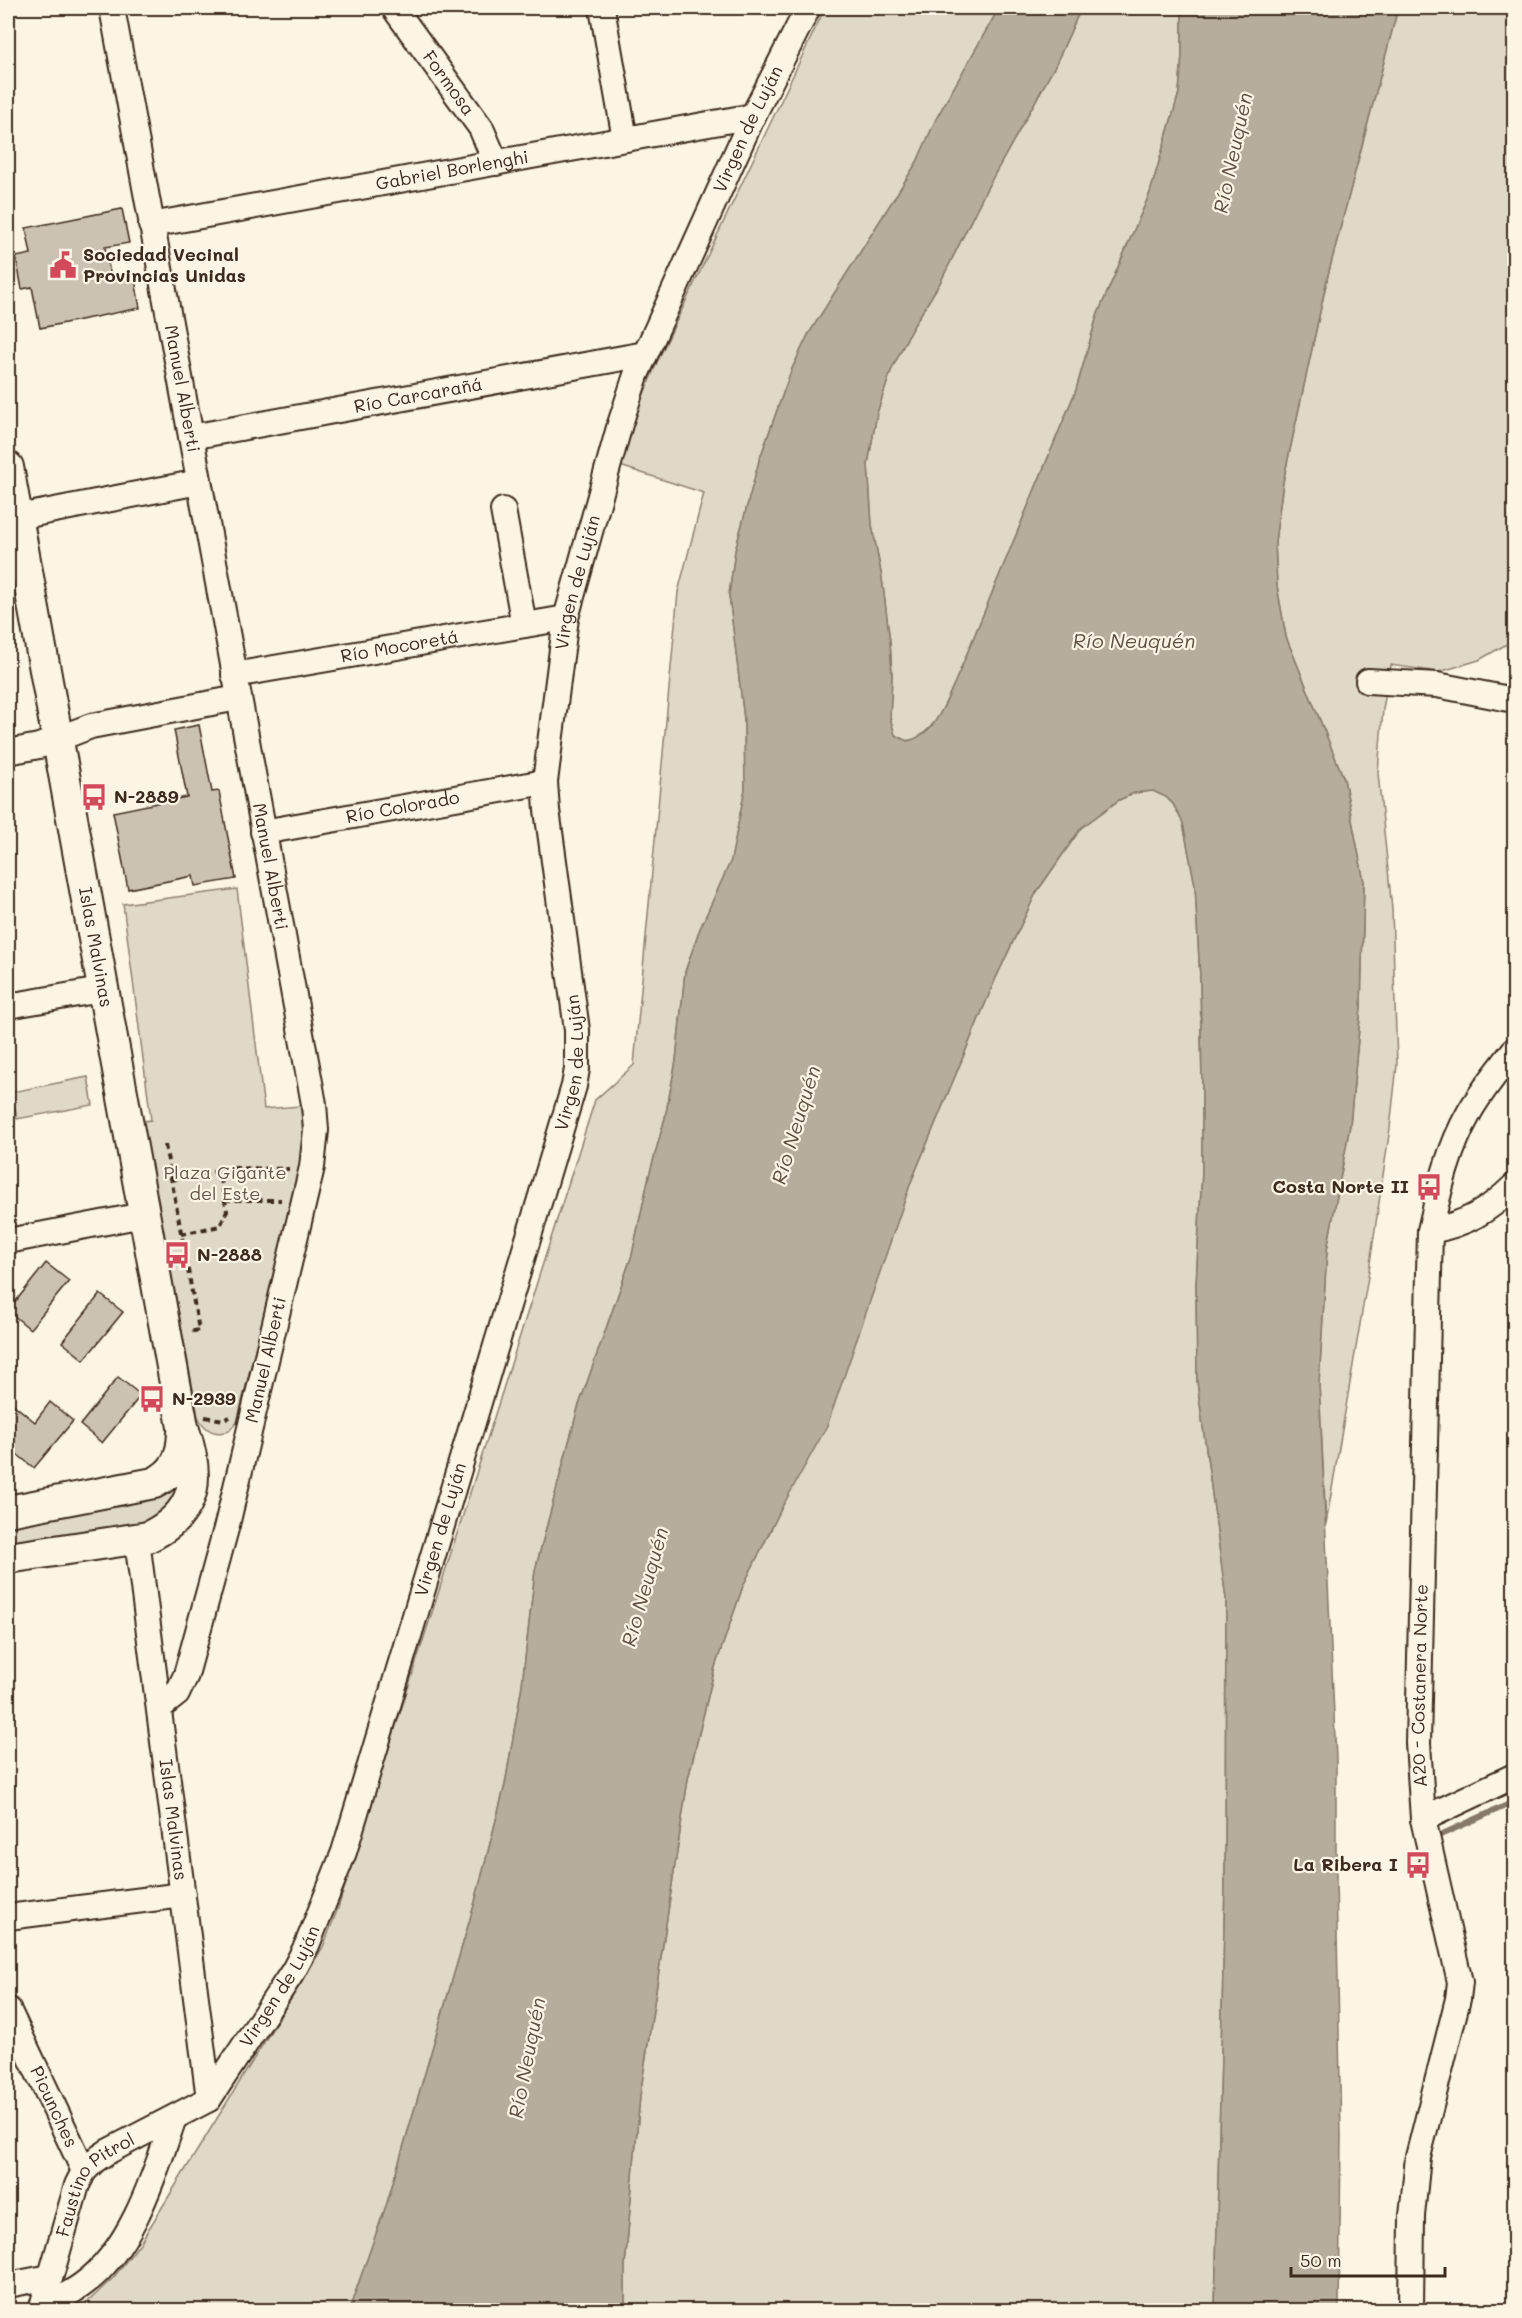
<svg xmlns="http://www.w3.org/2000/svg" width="1522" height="2318" font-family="Mali,sans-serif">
<rect width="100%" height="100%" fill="#fcf5e5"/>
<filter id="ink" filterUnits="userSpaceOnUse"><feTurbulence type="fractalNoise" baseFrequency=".0167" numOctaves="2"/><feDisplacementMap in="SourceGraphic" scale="12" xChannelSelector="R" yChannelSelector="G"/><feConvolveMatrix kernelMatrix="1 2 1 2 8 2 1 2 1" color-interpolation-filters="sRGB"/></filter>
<g filter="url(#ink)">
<path fill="#e0d8c8" stroke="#8e8173" stroke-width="1.5" d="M825,8H999L936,119L917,162L808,335L791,371L759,461L735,551L729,595L744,719L745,789L731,861L699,931L685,972L676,1061L665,1118L649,1176L632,1255L578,1408L543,1540L535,1571L522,1685L505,1785L475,1902L387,2203L349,2310H79L114,2277L140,2243L323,1947L338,1908L595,1100L634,1065L678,592L704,493L620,466L640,403L658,360Z
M1081,8H1182V55L1179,93L1150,193L1097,316L1076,390L959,673C948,696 933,746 901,740L895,735L890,718L892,676L890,642L882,578L872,525L868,464L877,413L891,371L911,330L941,281L986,190L1056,64Z
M1398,8H1514V640L1479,660L1439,672L1391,665L1383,709L1378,773L1392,909L1397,1065L1390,1128L1368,1277L1326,1524L1319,1384L1327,1250L1350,1125L1361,1007L1364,882L1344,779L1286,637L1277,586L1275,542L1283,482L1328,275Z
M1153,791L1166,797L1173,804L1183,823L1195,885L1200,978L1202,1083V1171L1196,1285L1197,1381L1226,1599L1225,1884L1215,2310H625V2266L640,2096L688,1779L715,1667L743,1586L781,1509L869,1299L911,1182L995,980L1036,893L1081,828L1119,800L1134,793Z
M237,889L264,1109L300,1106L306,1138L301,1165L237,1422L229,1431C215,1436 205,1430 198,1417L143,1121L151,1120L123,904Z
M88,1077L93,1105L17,1119L12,1092Z
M184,1474L180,1491L158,1521L8,1549V1520Z"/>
<path fill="#b7ad9e" stroke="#85796b" stroke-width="1.5" d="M999,8H1081L1056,64L986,190L941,281L911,330L891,371L877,413L868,464L872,525L882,578L890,642L892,676L890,718L895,735L907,741C937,735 947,698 959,673L1076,390L1097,316L1150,193L1179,93L1182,55V8H1398L1328,275L1283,482L1275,542L1277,586L1286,637L1344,779L1364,882L1361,1007L1350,1125L1327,1250L1319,1383L1336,1759V1879L1341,2137L1339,2310H1215L1225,1884L1226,1599L1197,1381L1196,1285L1202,1171V1083L1200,978L1195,885L1183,823L1173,804L1166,797L1153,791L1134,793L1119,800L1081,828L1036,893L995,980L911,1182L827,1426L781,1509L743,1586L715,1667L688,1779L640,2096L625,2266V2310H349L387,2203L475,1902L505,1785L522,1685L535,1571L543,1540L578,1408L632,1255L649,1176L665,1118L676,1061L685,972L699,931L731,860L745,789L744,719L729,595L735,551L759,461L791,371L808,335L917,162L936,119Z"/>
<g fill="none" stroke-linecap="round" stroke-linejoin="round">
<path stroke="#85796b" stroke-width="6" d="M1438,1836L1514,1802"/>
</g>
<path fill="#ccc2b3" stroke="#3b2a1e" stroke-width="1.5" d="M122,209L129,243L105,247L111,278L134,274L140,308L40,328L32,287L22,289L16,257L31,254L26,228Z
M199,725L212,792L219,791L236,879L195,886L193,876L128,889L113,812L187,797L174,730Z
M46,1263L69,1281L30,1329L8,1311Z
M100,1294L123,1312L84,1360L62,1342Z
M118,1377L141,1395L102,1443L80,1425Z
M8,1400L35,1422L50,1402L73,1421L34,1468L8,1447Z"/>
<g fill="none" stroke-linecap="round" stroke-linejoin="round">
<defs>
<g id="minor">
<path id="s1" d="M112,8L314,1104L316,1130L312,1167L227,1525L186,1675L177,1694L159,1708"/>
<path id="s2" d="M394,8L481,128L496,163"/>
<path d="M602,8L625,139"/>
<path id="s3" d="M151,225L753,116"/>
<path id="s4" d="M191,437L645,354"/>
<path d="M503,510L524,625"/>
<path d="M8,519L199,482"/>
<path id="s5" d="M234,675L566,618"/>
<path d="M1368,681L1437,685L1514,700"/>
<path d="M8,752L39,746L91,726L238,698"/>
<path id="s6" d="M263,832L545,782"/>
<path d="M8,1006L101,990"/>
<path d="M1430,1231C1466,1224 1487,1212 1514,1186"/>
<path d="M8,1241L143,1215"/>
<path id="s7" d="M137,1540L209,2099"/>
<path d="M1423,1819L1514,1776"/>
<path d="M8,1917L183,1895"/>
<path id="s8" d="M8,2009L84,2171"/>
<path d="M8,2285L50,2277"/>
<path d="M42,2308C55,2300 70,2294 82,2285C132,2250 155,2173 174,2118"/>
<path id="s9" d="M41,2310L77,2185L84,2171L94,2161L107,2152L209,2099L294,1970L307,1945L344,1852L574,1086L577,1069V1030L547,810L545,782L566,618L620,424L636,375L753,116L808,8"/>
<path id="s10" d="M1411,2310L1412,2216L1418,2157L1458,1999L1460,1982L1423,1819L1418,1743L1430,1231C1439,1191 1448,1150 1469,1113C1481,1091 1499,1070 1514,1050"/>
</g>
<g id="major">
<path id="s11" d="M8,467L183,1427C200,1476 200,1512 148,1537L8,1558"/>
<path d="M8,1511L154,1483C176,1472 182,1457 183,1433"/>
</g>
</defs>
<use href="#minor" stroke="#3b2a1e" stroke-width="28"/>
<use href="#major" stroke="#3b2a1e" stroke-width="34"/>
<path stroke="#3b2a1e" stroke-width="4" stroke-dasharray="6 4.5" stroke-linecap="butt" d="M165,1145L199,1330L189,1332
M171,1180L236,1168L289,1169
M225,1200H281
M181,1234L220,1226L227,1211L219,1171
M205,1417L224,1420L230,1417"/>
<use href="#minor" stroke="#fcf5e5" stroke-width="24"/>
<use href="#major" stroke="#fcf5e5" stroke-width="30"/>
</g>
</g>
<defs>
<symbol id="civic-bare" viewBox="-9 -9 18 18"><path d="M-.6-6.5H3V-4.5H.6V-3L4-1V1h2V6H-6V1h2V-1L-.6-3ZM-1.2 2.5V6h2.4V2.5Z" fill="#d1495b" stroke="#fcf5e5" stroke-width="2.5" paint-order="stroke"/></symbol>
<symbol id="bus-bare" viewBox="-9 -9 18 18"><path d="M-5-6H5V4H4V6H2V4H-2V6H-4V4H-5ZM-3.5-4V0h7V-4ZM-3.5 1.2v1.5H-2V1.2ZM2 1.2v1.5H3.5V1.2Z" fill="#d1495b" stroke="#fcf5e5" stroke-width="2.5" paint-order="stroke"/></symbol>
</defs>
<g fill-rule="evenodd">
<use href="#civic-bare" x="44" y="246" width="38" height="38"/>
<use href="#bus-bare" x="75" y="778" width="38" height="38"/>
<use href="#bus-bare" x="1410" y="1168" width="38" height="38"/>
<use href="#bus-bare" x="158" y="1236" width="38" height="38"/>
<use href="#bus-bare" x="133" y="1380" width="38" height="38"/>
<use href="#bus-bare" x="1399" y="1846" width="38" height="38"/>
</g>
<g text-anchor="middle" stroke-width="4.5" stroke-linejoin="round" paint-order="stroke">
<g font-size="18" fill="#3b2a1e" stroke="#fcf5e5">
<text dy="6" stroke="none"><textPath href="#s2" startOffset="93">Formosa</textPath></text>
<text dy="6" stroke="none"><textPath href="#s9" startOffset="2368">Virgen de Luján</textPath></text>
<text dy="6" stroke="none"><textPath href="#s3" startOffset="306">Gabriel Borlenghi</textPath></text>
<text dy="6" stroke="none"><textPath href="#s1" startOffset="387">Manuel Alberti</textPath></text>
<text dy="6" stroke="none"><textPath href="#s4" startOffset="231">Río Carcarañá</textPath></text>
<text dy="6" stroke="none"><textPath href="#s9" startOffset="1882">Virgen de Luján</textPath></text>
<text dy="6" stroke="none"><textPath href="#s5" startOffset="168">Río Mocoretá</textPath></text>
<text dy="6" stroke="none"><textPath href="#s6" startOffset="142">Río Colorado</textPath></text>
<text dy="6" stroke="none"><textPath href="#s1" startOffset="873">Manuel Alberti</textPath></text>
<text dy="6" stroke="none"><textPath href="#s11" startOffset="488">Islas Malvinas</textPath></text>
<text dy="6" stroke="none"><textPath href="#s9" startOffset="1396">Virgen de Luján</textPath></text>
<text transform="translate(266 1360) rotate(-77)" y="6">Manuel Alberti</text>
<text dy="6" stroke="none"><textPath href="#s9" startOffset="910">Virgen de Luján</textPath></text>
<text dy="6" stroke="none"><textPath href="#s10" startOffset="634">A20 - Costanera Norte</textPath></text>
<text dy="6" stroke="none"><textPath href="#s7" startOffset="282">Islas Malvinas</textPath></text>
<text dy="6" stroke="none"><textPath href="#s9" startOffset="424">Virgen de Luján</textPath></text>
<text dy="6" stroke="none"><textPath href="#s8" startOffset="108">Picunches</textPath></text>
<text dy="6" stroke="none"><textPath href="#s9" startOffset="141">Faustino Pitrol</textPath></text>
</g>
<g font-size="18" font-weight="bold" fill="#3b2a1e" stroke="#fcf5e5" text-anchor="start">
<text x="83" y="261">Sociedad Vecinal<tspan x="83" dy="21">Provincias Unidas</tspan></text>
<text x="114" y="803">N-2889</text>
<text x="1409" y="1193" text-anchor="end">Costa Norte II</text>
<text x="197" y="1261">N-2888</text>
<text x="172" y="1405">N-2939</text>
<text x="1398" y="1871" text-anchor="end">La Ribera I</text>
</g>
<g font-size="18" fill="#645648" stroke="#fcf5e5">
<text x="225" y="1179">Plaza Gigante<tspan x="225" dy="21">del Este</tspan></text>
</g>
<g font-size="20" font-style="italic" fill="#605144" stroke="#fcf5e5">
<text transform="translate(1233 153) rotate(-78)" y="7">Río Neuquén</text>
<text x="1134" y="648">Río Neuquén</text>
<text transform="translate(796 1125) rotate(-73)" y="7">Río Neuquén</text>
<text transform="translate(645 1587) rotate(-74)" y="7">Río Neuquén</text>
<text transform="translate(527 2058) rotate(-79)" y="7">Río Neuquén</text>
</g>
</g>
<rect width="1522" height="2318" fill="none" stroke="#fcf5e5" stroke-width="30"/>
<rect x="15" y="15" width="1492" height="2288" fill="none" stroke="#3b2a1e" stroke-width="2" filter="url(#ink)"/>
<path d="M1291 2267v9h154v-9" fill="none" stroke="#3b2a1e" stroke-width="3"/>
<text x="1300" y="2267" font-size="18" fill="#3b2a1e" stroke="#fcf5e5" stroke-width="4.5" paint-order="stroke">50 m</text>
</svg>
